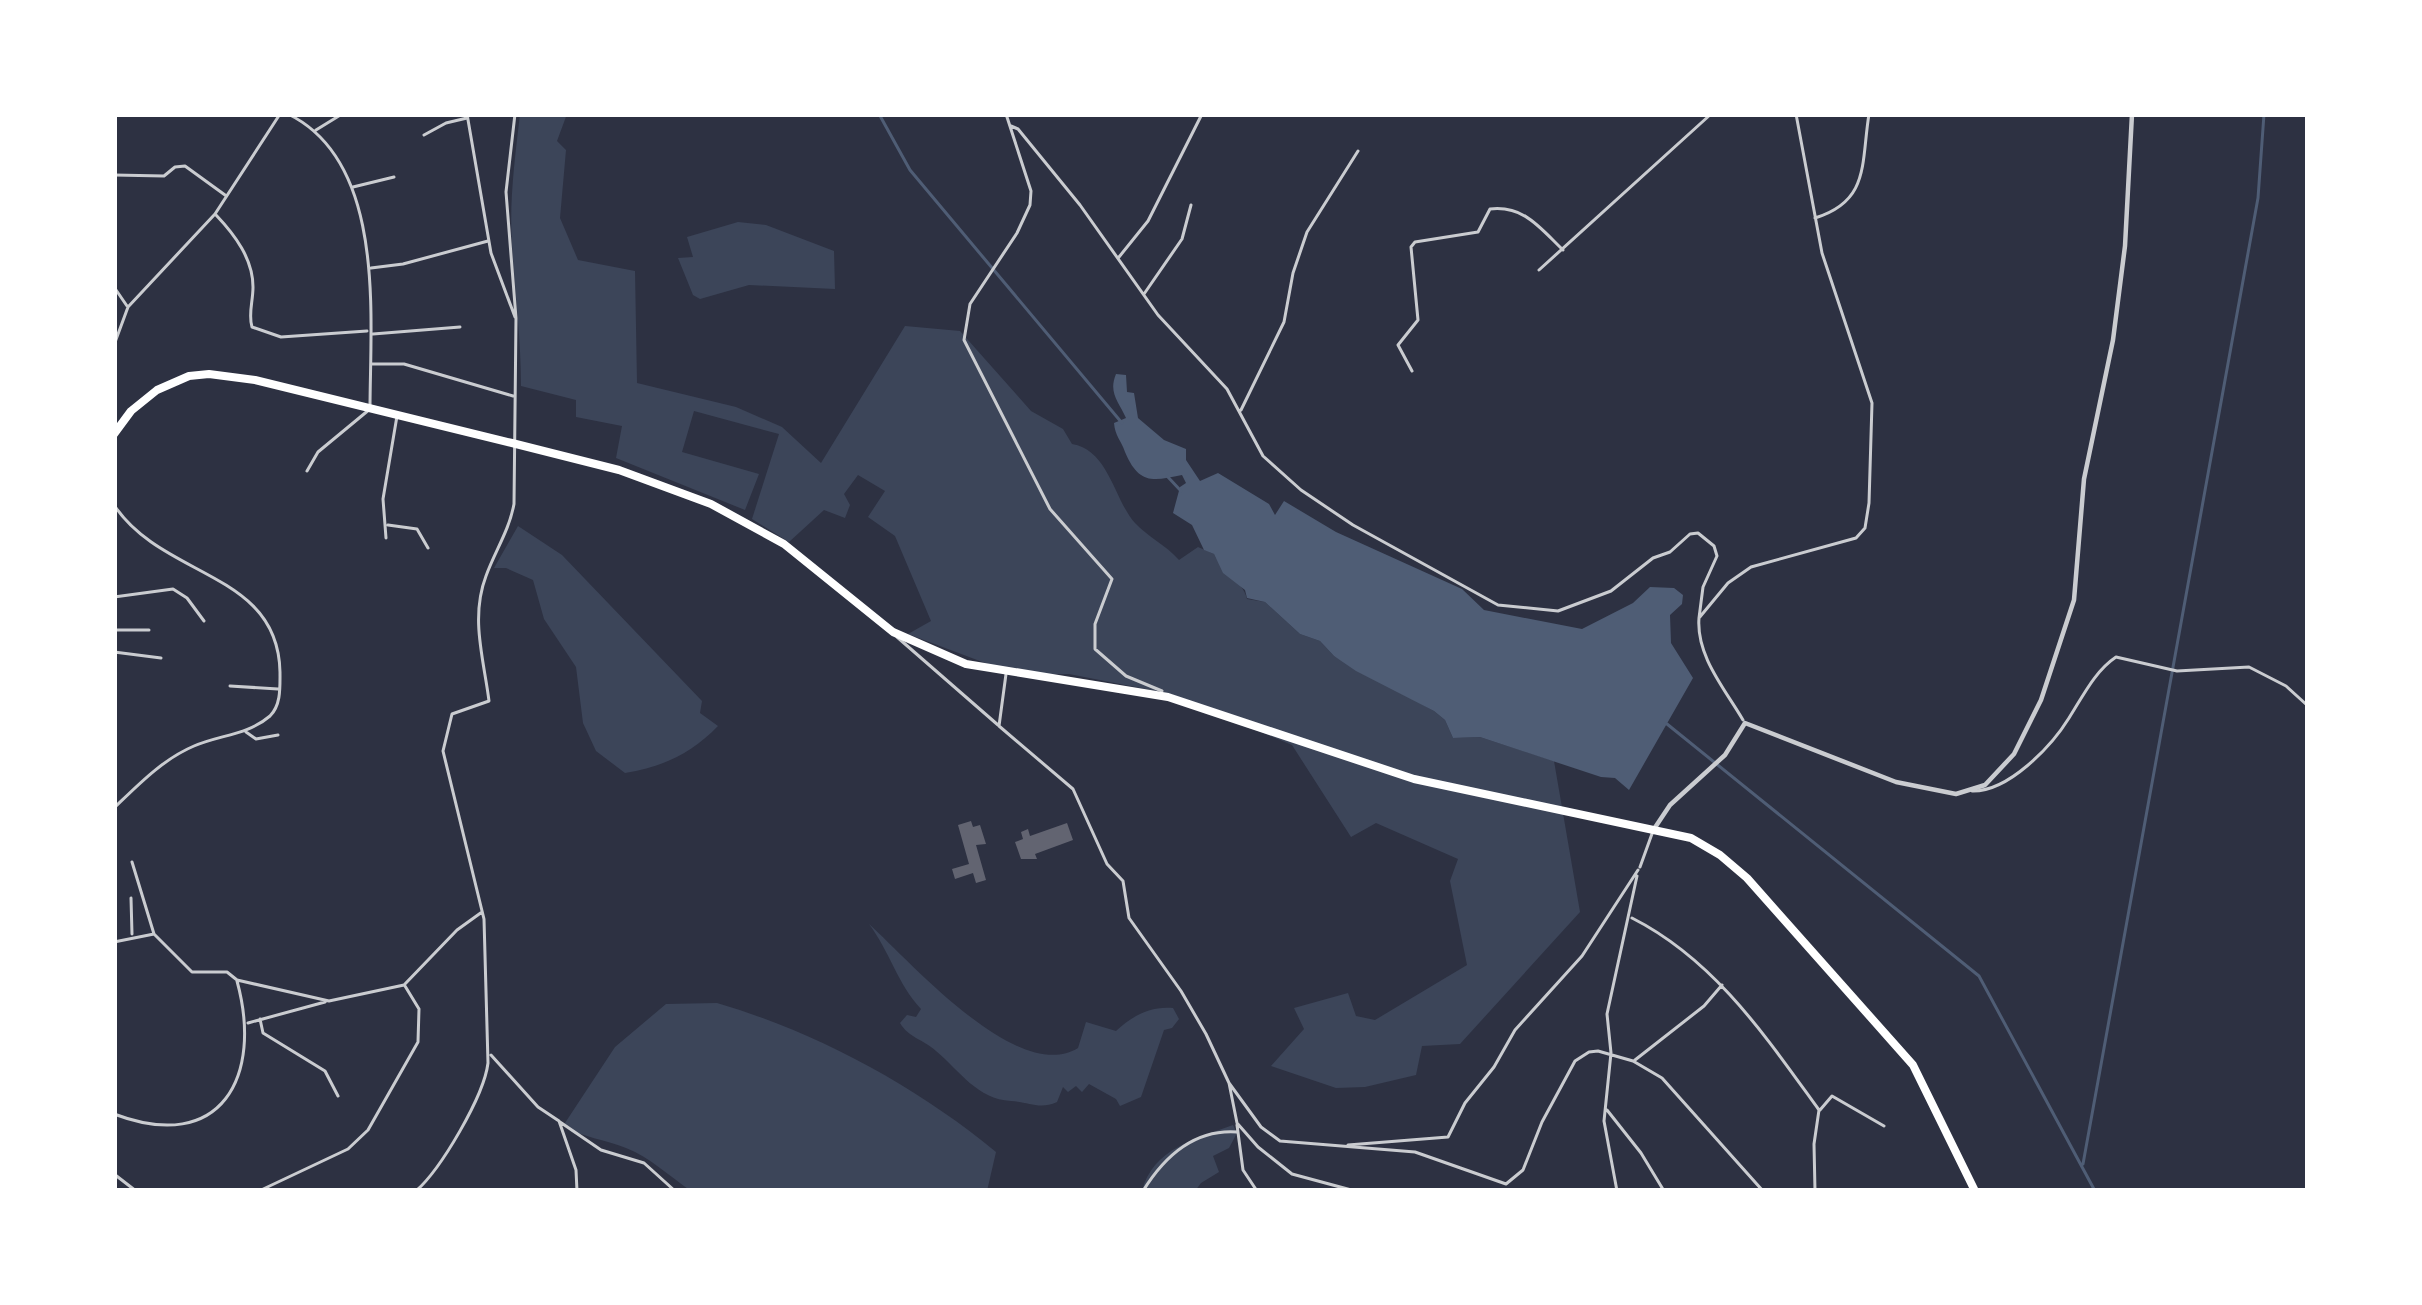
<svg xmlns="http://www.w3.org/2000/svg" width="2422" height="1305" font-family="Poppins,sans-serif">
<rect width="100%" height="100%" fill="#2d3142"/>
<path fill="#3c4559" d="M520,114H567L557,141L566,150L560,218L578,260L635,271L637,383L736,407L782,427L821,463L905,326L960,331L1031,411L1063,429L1072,444C1109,450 1114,500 1135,523C1148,537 1166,545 1179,560L1198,547L1214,554C1222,573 1243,580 1247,599L1265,602L1300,634L1320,641L1334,656L1434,711L1445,720L1453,738L1480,737L1554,761L1580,912L1460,1044L1422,1046L1416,1075L1365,1087L1336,1088L1271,1066L1304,1029L1294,1008L1348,993L1356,1016L1375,1020L1467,965L1450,881L1458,859L1376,823L1351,837L1292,745L1171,694L1069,674L1017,675L908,634L931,621L895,536L868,517L885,491L858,475L844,494L850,505L845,518L824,510L789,542L752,519L779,434L694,411L682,452L759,474L745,510L616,458L622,426L576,417V400L521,386C521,338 515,293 512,245C509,201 515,158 520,114Z
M738,222L766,225L834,251L835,289L749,285L700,299L693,295L678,258L693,257L687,237Z
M518,526L562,555L702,701L700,713L718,726C692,753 663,767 625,773L596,751L583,723L576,667L544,619L533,580L506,568H494Z
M869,924C911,962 1018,1085 1078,1048L1086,1022L1116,1031C1132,1016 1150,1006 1173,1008L1179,1019L1172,1028L1164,1030L1141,1097L1120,1106L1116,1099L1089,1084L1082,1092L1076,1086L1068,1092L1063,1087L1057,1102C1039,1110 1030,1102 1011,1101C977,1099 961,1072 936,1051C923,1039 909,1038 900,1023L907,1015L916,1017L921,1009C897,983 890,952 869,924Z
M717,1003C816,1032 916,1086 996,1152L987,1191H691C669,1176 651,1158 626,1148C604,1139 584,1138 563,1126L615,1047L666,1004Z
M1233,1125L1237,1133L1229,1148L1213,1156L1219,1172L1201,1183L1195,1191H1142C1153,1148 1196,1139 1233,1125Z"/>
<path fill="#4f5d75" d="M1116,374L1126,375L1127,392L1134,393L1138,418L1164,440L1186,449V460L1200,481L1218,473L1269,504L1275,515L1284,501L1336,532L1462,589L1484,610L1582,629L1633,603L1650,587L1674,588L1683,595L1682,604L1670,615L1671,643L1693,678L1629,790L1615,778L1601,777L1480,737L1453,738L1445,720L1434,711L1356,671L1334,656L1320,641L1300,634L1265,602L1247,598L1245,590L1223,573L1214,554L1204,550L1192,525L1173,513L1180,487L1186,483L1182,475C1153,481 1139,485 1125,452C1121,440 1115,436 1114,423L1126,418C1119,402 1108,393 1116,374Z"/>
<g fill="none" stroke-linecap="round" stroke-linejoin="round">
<path stroke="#4f5d75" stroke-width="3" d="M879,114L910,170L1122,423
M1167,476L1181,491
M1667,724L1979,976L2095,1191
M2083,1164L2258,198L2264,114"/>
</g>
<path fill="#626471" d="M971,821L973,827L980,825L986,844L976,845L986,880L976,883L973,873L955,879L952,869L969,864L958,825Z
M1067,823L1073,840L1035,854L1037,859H1021L1015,842L1023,839L1021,832L1028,829L1030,836Z"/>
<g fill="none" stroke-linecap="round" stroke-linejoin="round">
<path stroke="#caccd0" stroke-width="3" d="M288,114C387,162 370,319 370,409L318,452L307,471
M467,114L491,253L515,317
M1006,114L1031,191L1030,205L1017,233L970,304L964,340L1050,509L1112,579L1095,624V649L1126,676L1162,691
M1011,126L1018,129L1080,205L1158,315L1227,389L1263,456L1301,490L1353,525L1498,605L1558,611L1611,591L1653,558L1670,552L1690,534L1698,533L1714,546L1717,556L1703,587L1699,618
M316,130L342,114
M424,135L446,123L467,118
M114,175L164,176L175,167L185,166L225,195
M353,187L394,177
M216,215C235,235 253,259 253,287C253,302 248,314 252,327L281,337L367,331
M1815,218C1870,201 1861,163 1869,114
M1119,257L1148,221L1202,114
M371,268L403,264L488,241
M1539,270L1711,114
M114,287L127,306
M1144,294L1182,239L1191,205
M373,334L460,327
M114,345L128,307L215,214L280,114
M372,364H404L513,396
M1412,371L1398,345L1418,320L1411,247L1415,242L1478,232L1490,209C1524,205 1540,228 1563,250
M1241,410L1284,322L1293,273L1307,232L1358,151
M114,505C163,579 278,571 280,672C280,688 281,705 270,716C248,735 219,735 194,746C163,759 138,785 114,808
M388,525L417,529L428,548
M386,538L383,499L397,416
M114,597L173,589L187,598L204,621
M114,630H149
M897,637L998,725
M114,652L161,658
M1006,674L999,726L1073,789L1107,864L1123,881L1129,918L1181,991L1206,1034L1229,1083L1237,1123L1258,1147L1292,1174L1355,1191
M230,686L278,689
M1743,720C1725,689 1696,656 1699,618L1728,583L1751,567L1856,538L1865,528L1869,503L1872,403L1822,253L1796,114
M246,732L256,739L278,735
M1972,791C2008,792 2051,747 2069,718C2083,696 2095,671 2116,657L2177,671L2249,667L2286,686L2308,706
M132,862L154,934
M1640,867L1653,831
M131,898L132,934
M1632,918C1715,960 1766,1037 1819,1110L1814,1144L1815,1191
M114,942L154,934L192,972H227L237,980L329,1001L404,985L457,930L482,912
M260,1019L263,1033L325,1071L338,1096
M248,1023L325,1002
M491,1055L538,1107L559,1121L576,1170L577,1191
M1635,1060L1704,1006L1722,985
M1229,1083L1261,1127L1280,1141L1415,1152L1506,1184L1523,1170L1542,1122L1575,1061L1589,1052L1598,1051L1633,1061L1662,1078L1763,1191
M1607,1110L1641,1153L1664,1191
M1820,1110L1832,1096L1884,1126
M114,1114C222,1155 263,1076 237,981
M560,1122L601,1150L644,1163L675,1191
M1237,1125L1243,1170L1257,1191
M1348,1145L1448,1137L1465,1103L1494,1067L1515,1030L1582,956L1638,870
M114,1174L136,1191
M259,1191L348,1149L368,1130L418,1042L419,1009L405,986
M416,1191C441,1169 484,1096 488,1063L484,919L443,751L452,714L489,701C484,660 470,618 486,576C495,551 509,531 514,504L516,318L506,192L515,114
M1143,1191C1164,1157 1194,1129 1237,1132
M1617,1191L1604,1121L1611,1053L1607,1014L1637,876"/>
<path stroke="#caccd0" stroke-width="4.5" d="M1654,829L1670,805L1725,755L1745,723L1896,782L1956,794L1985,785L2014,754L2041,700L2074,600L2084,479L2113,340L2125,246L2132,114"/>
<path stroke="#fff" stroke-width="8" d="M114,434L131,411L157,390L189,376L209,374L255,380L512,443L619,470L711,504L784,544L893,632L966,664L1168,697L1414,779L1691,838L1720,855L1747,878L1913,1065L1975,1191"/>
</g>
<rect width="2422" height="1305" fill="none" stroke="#ffffff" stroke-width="234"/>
</svg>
